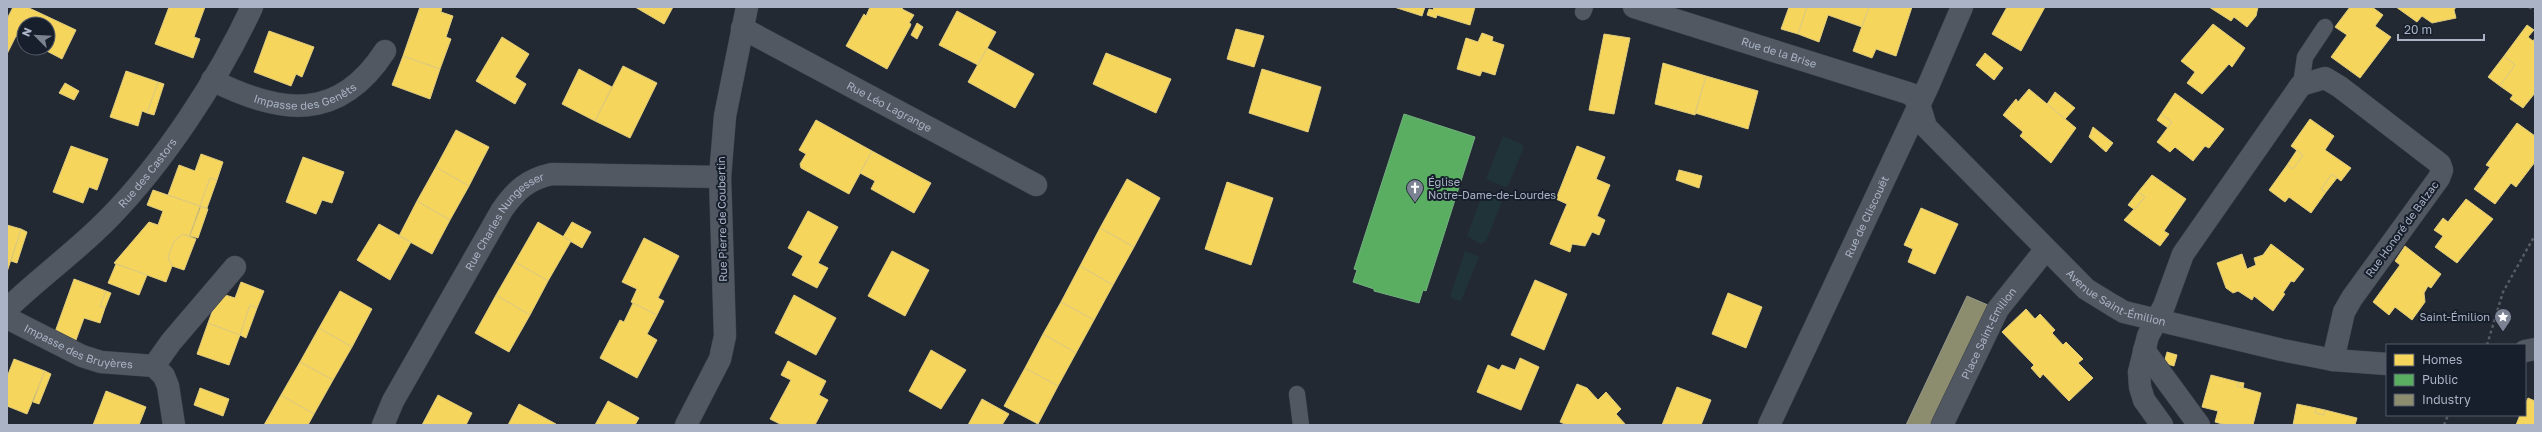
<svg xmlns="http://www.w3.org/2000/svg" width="2542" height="432" font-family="'Golos Text',sans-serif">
<rect width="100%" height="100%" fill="#232932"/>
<path fill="#203338" d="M1503,136L1522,144L1524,147L1508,186L1505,187L1486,179Z
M1483,192L1498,198L1502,202L1486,241L1481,244L1467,236Z
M1465,251L1479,257L1461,301L1455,300L1450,296Z"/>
<path fill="#f6d55c" stroke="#dfcb7c" d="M13,7H27L76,30L62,59L41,48H48V24H24V40L16,36L7,54V19Z
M169,7H205L194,37L200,39L193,58L155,44Z
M420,7H442L441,12L453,16L446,37L451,39L440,69L403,56Z
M635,7H673L664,24Z
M870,7H903L902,9L914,15L909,23L911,24L910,27L887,69L846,46L864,14L866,16Z
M1394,7H1425L1422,16Z
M1434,7H1475L1470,25L1437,15L1436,18L1427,15L1429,9L1433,10Z
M1789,7H1807L1798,34L1781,29Z
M1807,7H1869L1862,27L1828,15L1819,42L1798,34Z
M1869,7H1912L1896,56L1876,49L1872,58L1853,51Z
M2007,7H2045L2021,51L1992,34Z
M2209,7H2258L2256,16L2247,27L2234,17L2231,21Z
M2350,7H2372L2383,15L2375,26L2391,37L2360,78L2331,57L2347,35L2335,27Z
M2396,7H2456L2454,10L2456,18L2432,23L2422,16L2417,22Z
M957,11L996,32L978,65L939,45Z
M917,23L923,27L917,39L911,35Z
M2213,24L2245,48L2232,67L2229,64L2202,94L2187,83L2195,72L2181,61Z
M2527,25L2534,30L2528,37L2533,41L2535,38V93L2523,108L2510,99L2513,95L2500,86L2515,65L2504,56Z
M1236,29L1264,36L1254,67L1227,59Z
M269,31L314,47L302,77L296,74L291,86L254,72Z
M1482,33L1493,37L1492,41L1504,45L1495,75L1482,71L1480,76L1457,69L1466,38L1478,42Z
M1604,34L1630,38L1614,114L1589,110Z
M502,37L529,54L515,77L526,84L515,104L476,81Z
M987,48L1034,74L1015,108L968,82Z
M1106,53L1171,79L1156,113L1093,84Z
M1985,53L2003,68L1994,80L1976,65Z
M403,56L440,69L430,99L392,85Z
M2504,56L2515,65L2500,86L2488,77Z
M1663,63L1706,76L1695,115L1655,104Z
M623,66L657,83L630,138L595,121Z
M579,69L612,87L595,121L562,104Z
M1262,69L1321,87L1308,132L1249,113Z
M126,71L158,82L147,113L142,111L138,126L110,117Z
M1706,76L1758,91L1748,129L1695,113Z
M158,82L164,84L154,115L147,113Z
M65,83L79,91L74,100L59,93Z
M2029,89L2076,128L2051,163L2020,136L2023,132L2003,115L2016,99L2018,102Z
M2055,92L2075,108L2065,119L2047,104Z
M2175,93L2224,129L2209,148L2205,146L2193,161L2175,147L2170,152L2157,142L2172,122L2161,114Z
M2161,114L2172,122L2168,128L2157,120Z
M2310,119L2334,136L2325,150L2351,168L2341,181L2332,174L2321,189L2326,192L2311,213L2289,197L2285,202L2269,190L2287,165L2293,169L2303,155L2291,146Z
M816,120L872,151L849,194L801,168L800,164L806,154L799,150Z
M2517,123L2535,136V162L2516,187L2511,183L2495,204L2474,189L2490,167L2486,165Z
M2093,127L2113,143L2106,152L2089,137Z
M456,130L489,147L469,186L436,167Z
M71,146L108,159L97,190L89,187L83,203L53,192Z
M1577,146L1605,157L1596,179L1610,185L1597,216L1605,220L1599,235L1592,232L1585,246L1572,244L1570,252L1550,244L1567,204L1556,199Z
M2297,150L2303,155L2293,169L2287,165Z
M872,151L931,183L914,213L871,189L875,181L860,173Z
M201,154L223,162L217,180L210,178L200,206L168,195L179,165L195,171Z
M303,157L344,172L332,203L322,200L316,214L286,202Z
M436,167L469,186L450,220L417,201Z
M1679,170L1702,176L1699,188L1676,180Z
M2332,174L2337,178L2326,192L2321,189Z
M2152,175L2186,199L2164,231L2169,234L2160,246L2124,220L2145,197L2138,192Z
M210,178L217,180L207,208L200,206Z
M1127,179L1160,198L1134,247L1100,228Z
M1227,182L1273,198L1251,265L1205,249Z
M153,190L200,206L189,237L183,234L174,241L168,257L172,266L166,282L114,263L149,222L158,225L163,211L147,205Z
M2138,192L2145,197L2135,210L2128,205Z
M2466,199L2493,219L2457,263L2435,247L2443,236L2434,230L2443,218L2448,222Z
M417,201L450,220L432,254L399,236Z
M201,206L208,209L198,238L190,236Z
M1921,208L1958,224L1935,274L1908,262L1913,249L1904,245Z
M808,211L838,227L818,263L828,268L817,288L792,275L803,256L788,248Z
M538,222L571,241L548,281L515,262Z
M572,222L591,232L582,248L563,237Z
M379,224L411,242L390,280L357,260Z
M7,225L21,229L7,272Z
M1100,228L1134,247L1113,285L1080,266Z
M21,229L27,232L17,263L11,261Z
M183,234L196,239L184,270L172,266L168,257L174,241Z
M644,238L679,256L658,298L664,301L657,315L631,302L637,289L622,282Z
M2271,244L2304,269L2294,282L2291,281L2283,293L2285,294L2273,311L2254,296L2252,300L2238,291L2233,293L2226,288L2217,263L2242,254L2247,269L2256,265L2254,258L2263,255Z
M2405,246L2441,274L2431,288L2428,286L2424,293L2425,302L2412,320L2395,307L2389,315L2373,302L2400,265L2395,261Z
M892,251L929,270L905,316L868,296Z
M515,262L548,281L530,315L496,295Z
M116,264L147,275L139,295L108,283Z
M1080,266L1113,285L1094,320L1061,302Z
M74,279L106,291L100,306L105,308L100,323L84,318L76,340L55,332Z
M1535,280L1567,294L1544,350L1511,335Z
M241,282L264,291L257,308L250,305L240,335L208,323L219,293L235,298Z
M106,291L111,293L105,308L100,306Z
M340,291L372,309L352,347L319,328Z
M1728,293L1762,307L1746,348L1712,334Z
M496,295L530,315L509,352L475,333Z
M794,295L836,318L816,355L775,333Z
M1061,302L1094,320L1076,353L1043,334Z
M633,303L657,315L647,334L657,340L637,378L600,358L620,320L624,322Z
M250,305L257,308L246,338L240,335Z
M2026,309L2035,319L2040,314L2055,330L2052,333L2063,345L2066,342L2083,359L2078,363L2093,378L2069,401L2043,374L2040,378L2031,368L2034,365L2002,332Z
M208,323L240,335L229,365L197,354Z
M319,328L352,347L333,380L300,362Z
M1043,334L1076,353L1058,386L1025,368Z
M931,350L966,370L941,409L909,391Z
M2167,352L2177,355L2174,366L2164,363Z
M1520,358L1539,367L1521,410L1477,392L1488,365L1499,370L1502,365L1515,370Z
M14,359L45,371L27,414L7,406V377Z
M788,361L826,381L819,395L828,400L815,425H782L770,419L791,380L781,375Z
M300,362L333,380L314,414L281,395Z
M1025,368L1058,386L1038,424L1004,406Z
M45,371L51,374L39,404L33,402Z
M2211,375L2238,382L2237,386L2261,393L2253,425H2226L2215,422L2218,411L2202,407Z
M2238,382L2244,383L2243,388L2237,386Z
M1577,384L1587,388L1598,400L1606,392L1621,409L1616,414L1626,425H1567L1560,422Z
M1677,387L1711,400L1701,425H1662Z
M200,388L229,399L223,416L194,405Z
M106,391L146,407L139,425H93Z
M281,395L314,414L308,425H264Z
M438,395L472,413L466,425H422Z
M2528,398L2535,401V425H2516L2520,415H2525V404Z
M982,399L1009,414L1002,425H968Z
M608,401L639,418L635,425H595Z
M519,404L556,424V425H508Z
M2297,404L2316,408L2315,413L2324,415L2325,410L2357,418L2355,425H2293Z
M2316,408L2325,410L2324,415L2315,413Z"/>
<path fill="#5aae61" stroke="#72b07f" d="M1404,114L1475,137L1426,291L1423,290L1419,303L1374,291V289L1353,282L1357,270L1354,269Z"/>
<path fill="#8c8c6e" stroke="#959888" d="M1967,296L1988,305L1931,425H1906Z"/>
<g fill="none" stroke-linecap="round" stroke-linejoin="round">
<defs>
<path id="lane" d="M1583,12L1585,7
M2301,85L2305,57L2325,27
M1297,394L1301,425"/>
<g id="street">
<path id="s1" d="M1634,7L1911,94L1919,104L1926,127L2086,289L2112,305L2124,312L2282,350L2333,360L2387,364"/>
<path id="s2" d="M742,28L1036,185"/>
<path id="s3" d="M212,80C281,115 339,122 385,51"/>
<path id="s4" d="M7,309C40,277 77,251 109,218C164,162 219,78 252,7"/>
<path id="s5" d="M7,318L82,356L101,362L154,366L164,376L168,386L174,425"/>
<path d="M2144,350L2199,425"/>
<path d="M2525,351L2535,349"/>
<path d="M154,366L171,342L235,267"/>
<path id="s6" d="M383,425L393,401L502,210C516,190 528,179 552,174L720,177"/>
<path d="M686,425L720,359L725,336L720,177L725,116L747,7"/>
<path id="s7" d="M1769,425L1929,84L1962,7"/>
<path id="s8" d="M1942,425L1998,309L2046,249"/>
<path d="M2162,425L2144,400L2140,387L2139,372L2148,336L2164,306L2183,254L2301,85L2325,78L2340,87L2440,164L2442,170L2439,178L2352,298L2344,312L2333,360"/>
</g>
</defs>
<use href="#lane" stroke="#3f434a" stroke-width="17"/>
<use href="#street" stroke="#3f434a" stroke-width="23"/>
<path stroke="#545b63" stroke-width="2.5" stroke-dasharray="3 3" stroke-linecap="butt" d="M2529,7L2535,11
M2487,345L2503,292L2535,235
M2444,425L2448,415"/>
<use href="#lane" stroke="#525861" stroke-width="16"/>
<use href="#street" stroke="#525861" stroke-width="22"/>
</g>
<defs>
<symbol id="church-pin" viewBox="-11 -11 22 30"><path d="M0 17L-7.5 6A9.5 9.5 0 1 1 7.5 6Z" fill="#7b8392" stroke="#171f2c"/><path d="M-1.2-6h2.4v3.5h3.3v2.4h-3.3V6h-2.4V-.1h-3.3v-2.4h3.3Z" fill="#fff"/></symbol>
<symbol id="sight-pin" viewBox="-11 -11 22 30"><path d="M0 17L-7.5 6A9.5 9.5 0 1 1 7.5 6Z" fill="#7b8392" stroke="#171f2c"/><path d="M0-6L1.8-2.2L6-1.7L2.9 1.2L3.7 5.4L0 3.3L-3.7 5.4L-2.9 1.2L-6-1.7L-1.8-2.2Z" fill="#fff"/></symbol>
</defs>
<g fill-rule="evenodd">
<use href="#church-pin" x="1405" y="178" width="20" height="27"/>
<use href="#sight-pin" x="2493" y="307" width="20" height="27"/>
</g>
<g text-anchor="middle" stroke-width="4" stroke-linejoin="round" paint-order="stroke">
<g font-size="11" fill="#aab4c6" stroke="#171f2c">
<text dy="4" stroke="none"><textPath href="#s1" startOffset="152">Rue de la Brise</textPath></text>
<text dy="4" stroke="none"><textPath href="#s3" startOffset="99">Impasse des Genêts</textPath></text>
<text dy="4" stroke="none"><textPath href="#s2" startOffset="167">Rue Léo Lagrange</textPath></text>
<text dy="4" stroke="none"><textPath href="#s4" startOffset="196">Rue des Castors</textPath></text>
<text dy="4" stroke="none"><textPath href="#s7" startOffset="230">Rue de Cliscouët</textPath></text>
<text transform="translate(722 219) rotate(-91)" y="4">Rue Pierre de Coubertin</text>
<text dy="4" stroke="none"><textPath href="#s6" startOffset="239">Rue Charles Nungesser</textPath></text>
<text transform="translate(2402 229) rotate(-54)" y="4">Rue Honoré de Balzac</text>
<text dy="4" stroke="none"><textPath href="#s1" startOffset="586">Avenue Saint-Émilion</textPath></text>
<text dy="4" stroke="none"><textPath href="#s8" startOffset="103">Place Saint-Emilion</textPath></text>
<text dy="4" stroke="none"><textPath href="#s5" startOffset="78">Impasse des Bruyères</textPath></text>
</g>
<g font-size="11" fill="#aab4c6" stroke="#171f2c" text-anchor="start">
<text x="1428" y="186">Église<tspan x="1428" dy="13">Notre-Dame-de-Lourdes</tspan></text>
<text x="2490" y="321" text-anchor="end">Saint-Émilion</text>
</g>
</g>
<rect width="2542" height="432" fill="none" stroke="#aab4c6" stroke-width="16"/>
<rect x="2386" y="344" width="140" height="72" fill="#171f2c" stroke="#525b6a"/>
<rect x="2394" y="354" width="20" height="12" fill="#f6d55c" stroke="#525b6a"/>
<text x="2422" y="364" font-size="12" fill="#aab4c6">Homes</text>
<rect x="2394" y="374" width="20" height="12" fill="#5aae61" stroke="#525b6a"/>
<text x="2422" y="384" font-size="12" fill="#aab4c6">Public</text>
<rect x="2394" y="394" width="20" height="12" fill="#8c8c6e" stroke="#525b6a"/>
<text x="2422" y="404" font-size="12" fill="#aab4c6">Industry</text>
<g transform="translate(36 36) rotate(294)"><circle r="19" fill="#171f2c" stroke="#525b6a"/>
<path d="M0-3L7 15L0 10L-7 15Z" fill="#7b8392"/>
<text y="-6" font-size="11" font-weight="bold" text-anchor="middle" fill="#aab4c6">N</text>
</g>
<path d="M2398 34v6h86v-6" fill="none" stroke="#aab4c6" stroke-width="2"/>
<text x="2404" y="34" font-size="12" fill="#aab4c6" stroke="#171f2c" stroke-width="3" paint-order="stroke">20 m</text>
</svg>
